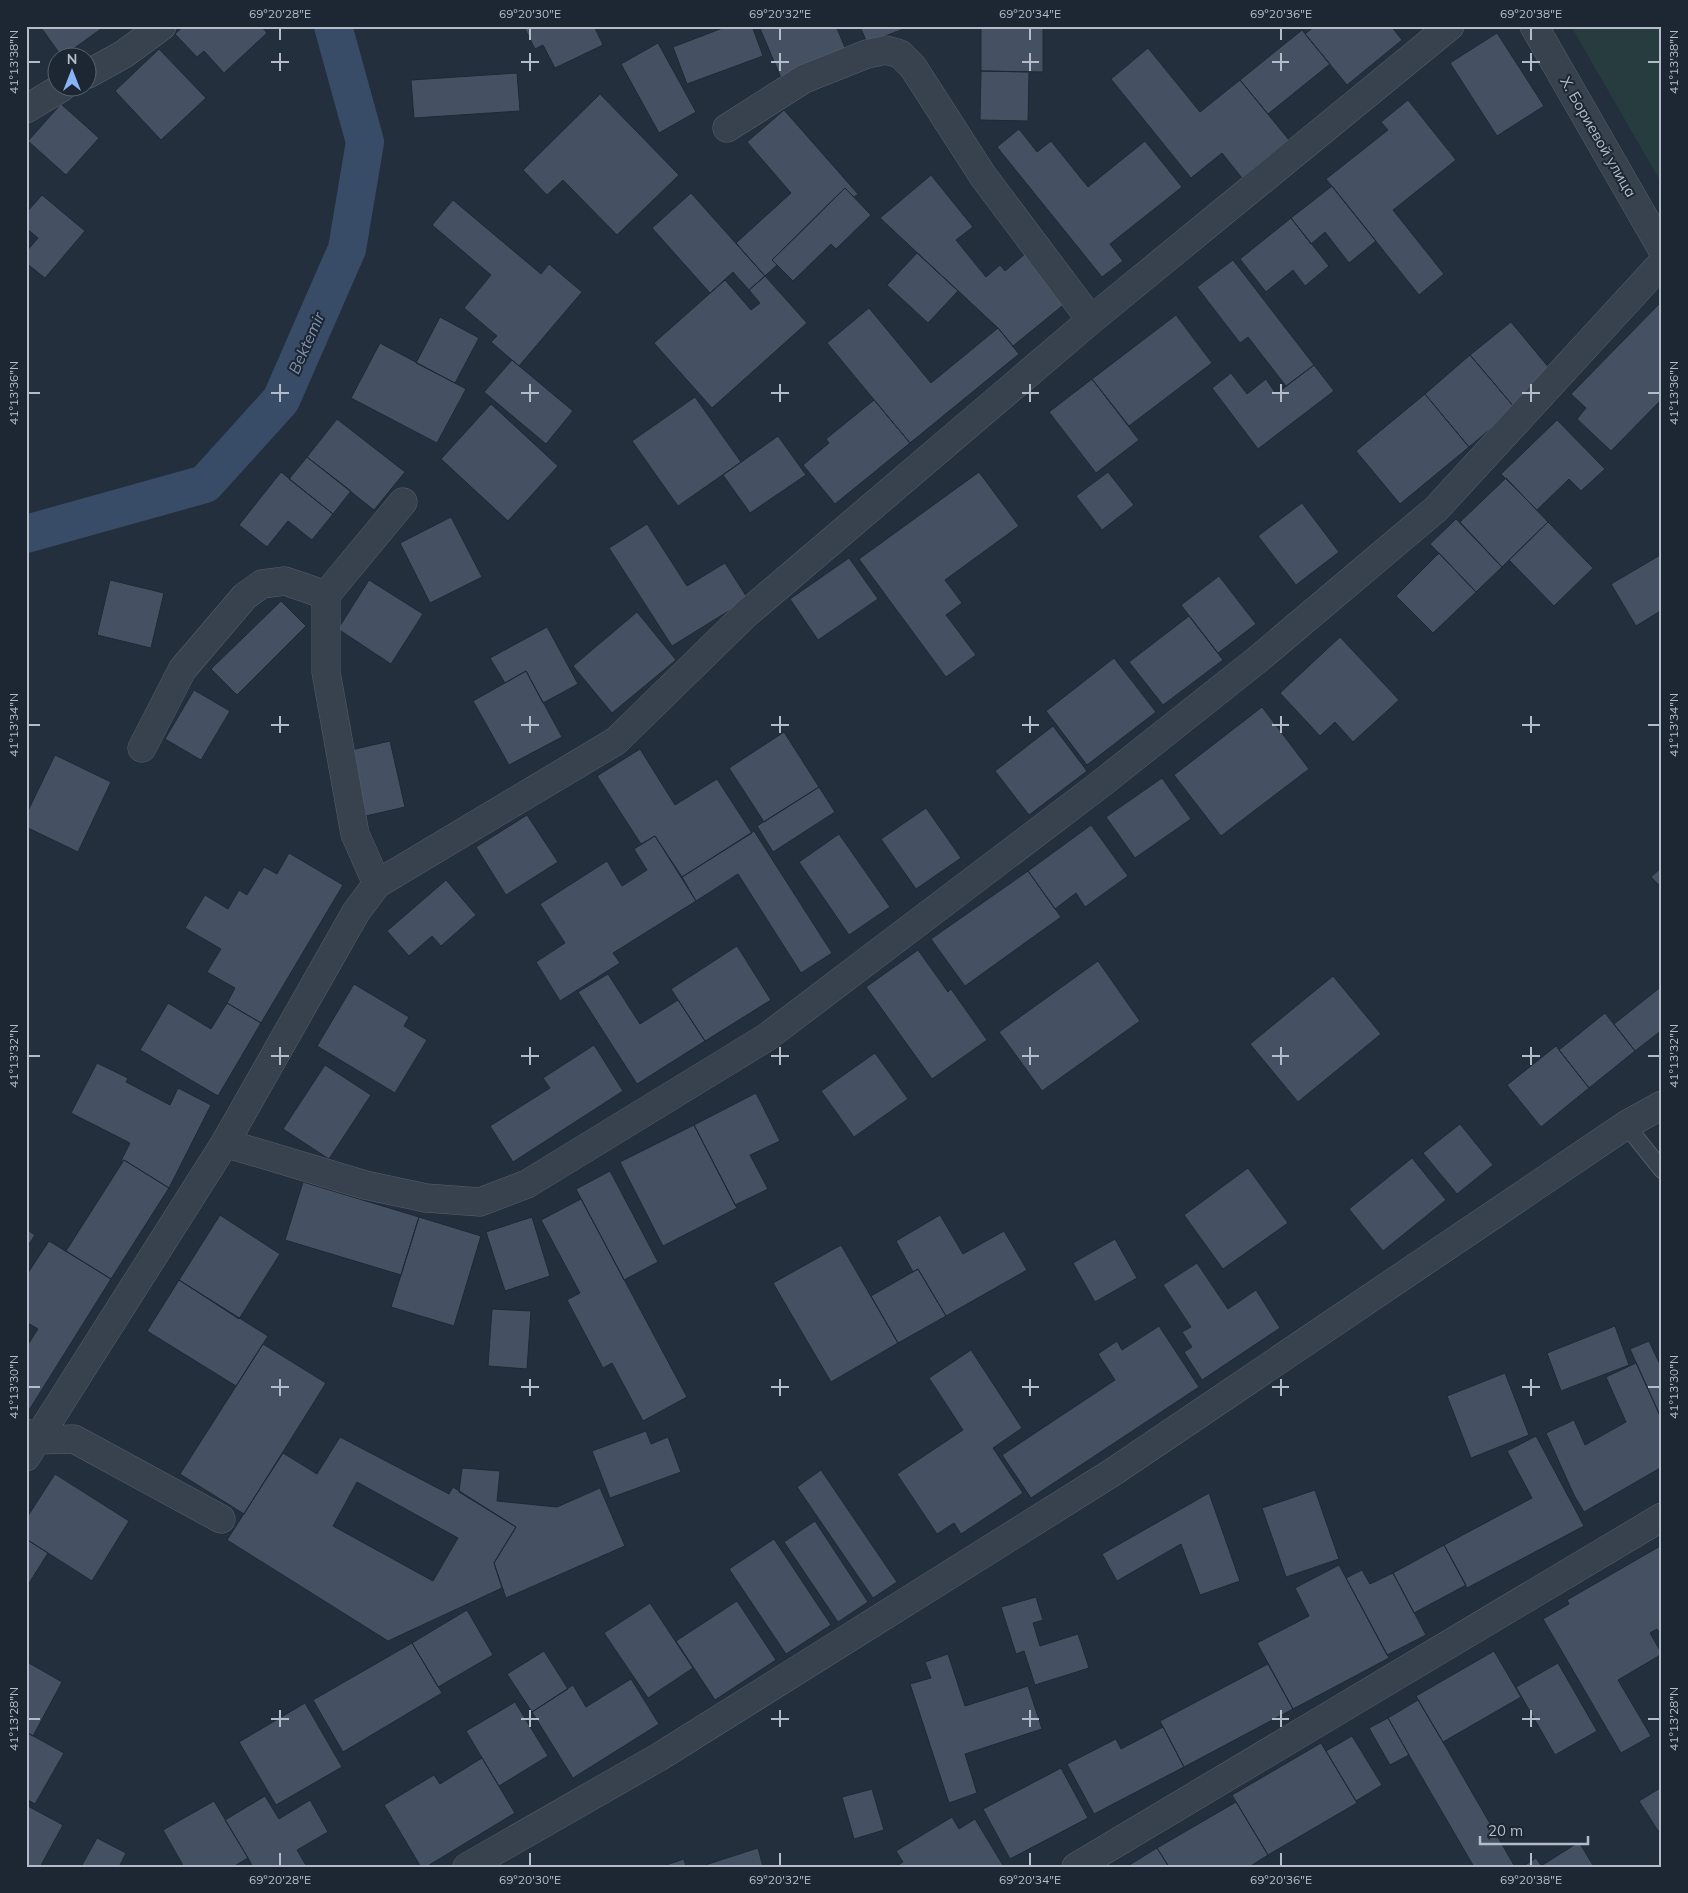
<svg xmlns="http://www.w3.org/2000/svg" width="1688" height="1893" font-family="Mulish,sans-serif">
<rect width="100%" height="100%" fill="#242f3e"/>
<path fill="#263c3f" d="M1571,26H1662V184Z"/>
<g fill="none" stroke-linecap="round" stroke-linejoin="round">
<path stroke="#394c67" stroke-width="38" d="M26,534L205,484L281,400L347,249L365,142L333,26"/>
</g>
<path fill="#455162" stroke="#1f2835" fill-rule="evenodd" d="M40,26H105L62,57Z
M184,26H261L267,33L224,73L204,51L197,57L175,34Z
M527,26H594L603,45L555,68L543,45L535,49L524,27Z
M728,26H752L763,56L687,84L673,47Z
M759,26H836L846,50L781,78Z
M860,26H911L867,43Z
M981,26H1043V72L981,71Z
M1315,26H1391L1402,40L1347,85L1305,34Z
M1302,30L1330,64L1268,114L1240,80Z
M1497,33L1544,106L1497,136L1450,63Z
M658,43L696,112L659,133L621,64Z
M1148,48L1200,112L1240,80L1289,140L1242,178L1222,153L1191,178L1111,79Z
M159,49L206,98L161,140L115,91Z
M981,71L1029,72L1028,121L980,120Z
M517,73L520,111L414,118L411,80Z
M600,94L679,175L617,235L563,180L547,195L523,170Z
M1408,100L1456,160L1393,210L1444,274L1419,295L1326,179L1388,130L1381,122Z
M61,104L99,138L66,175L28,141Z
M784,110L858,194L854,197L845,188L772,260L777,265L765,276L736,243L791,193L747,142Z
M1019,129L1037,152L1051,141L1088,187L1145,141L1182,187L1110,244L1123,261L1102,277L997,147Z
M931,175L973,227L956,240L986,277L1000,265L1005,271L1026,253L1067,302L1013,346L998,328L880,218Z
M1332,186L1376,241L1349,263L1325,232L1311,244L1291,218Z
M845,188L871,215L836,249L831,244L793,281L772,260Z
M691,193L765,276L749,290L733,272L710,293L652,228Z
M42,195L85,231L45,278L26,263V252L38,238L26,228V213Z
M453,200L541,274L549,264L582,292L519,366L491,342L497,336L464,308L491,275L432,225Z
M1291,218L1329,266L1305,286L1293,270L1266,292L1240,259Z
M917,253L958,291L928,323L887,285Z
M1233,260L1314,365L1286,386L1248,337L1240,343L1197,287Z
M765,276L807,323L712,408L654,343L725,280L751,310L760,303L749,290Z
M1662,301V399L1611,451L1577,419L1586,408L1571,394Z
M869,308L931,383L998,328L1019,354L910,443L827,343Z
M1176,315L1212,363L1129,426L1092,379Z
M440,317L479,338L455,383L416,363Z
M1511,322L1555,375L1515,408L1470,355Z
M380,343L466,389L437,443L351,398Z
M1470,355L1515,408L1469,447L1425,394Z
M512,360L573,411L546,444L484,392Z
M1314,365L1334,391L1258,449L1212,388L1231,373L1247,394L1266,379L1276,394Z
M1092,379L1139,440L1096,473L1049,412Z
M1425,394L1469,447L1400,504L1356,451Z
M695,397L741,462L678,506L632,441Z
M874,400L910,443L835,504L803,465L829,443L826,439Z
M491,404L558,466L508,521L441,459Z
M337,419L405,472L374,510L307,457Z
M1557,420L1605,469L1581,491L1569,479L1537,510L1501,474Z
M778,436L806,475L750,513L723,475Z
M307,457L351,491L333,514L289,479Z
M281,472L333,514L312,540L288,521L267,547L239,525Z
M979,472L1019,526L945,580L962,603L946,615L976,655L946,677L859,559Z
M1108,472L1134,505L1102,530L1076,496Z
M1506,478L1548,522L1502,567L1460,522Z
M1302,503L1339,552L1296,585L1258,536Z
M451,517L482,577L430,603L400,543Z
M1456,519L1502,567L1476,592L1430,544Z
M1548,522L1593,568L1554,606L1509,560Z
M647,524L687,586L725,563L748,599L672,646L609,548Z
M1439,553L1476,592L1433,633L1396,596Z
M1662,554V610L1636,626L1611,584Z
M849,558L878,599L818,640L790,599Z
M1219,576L1256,624L1218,653L1181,605Z
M110,580L164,593L151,648L97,635Z
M369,580L423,614L391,664L338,629Z
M281,601L306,626L237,695L211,669Z
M637,612L676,660L612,713L573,666Z
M1189,616L1223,660L1163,705L1129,662Z
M547,627L578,684L543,703L526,671L505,683L490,658Z
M1340,637L1399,700L1353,742L1335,722L1320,736L1280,693Z
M1114,658L1156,712L1087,765L1046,711Z
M526,671L562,737L509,765L473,701Z
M194,690L230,711L201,760L165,739Z
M1262,707L1309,769L1221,836L1174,775Z
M1053,726L1087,771L1029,815L995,771Z
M784,732L819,787L764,822L729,768Z
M390,741L405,807L366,816L351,750Z
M640,749L675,805L717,779L752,833L682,877L655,836L641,844L597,776Z
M55,755L111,782L78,852L26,827V815Z
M1162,778L1191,819L1135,858L1106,817Z
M819,787L835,812L773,852L757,826Z
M926,808L961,858L916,889L881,839Z
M527,815L558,862L506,895L476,847Z
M1091,825L1128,876L1085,907L1076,893L1055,909L1028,871Z
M754,831L832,953L801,973L738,874L696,901L682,877Z
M839,834L890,907L849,935L799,862Z
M655,836L696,901L613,953L620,963L560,1001L536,962L565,943L540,904L607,861L622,886L647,870L634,849Z
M289,853L343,885L261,1023L227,1003L235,988L207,972L221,949L185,928L205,895L228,909L239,890L247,895L264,867L277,874Z
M1662,867V888L1651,877Z
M1028,871L1061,917L965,986L931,939Z
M446,880L476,915L441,946L432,936L409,956L387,931Z
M737,946L771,1000L705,1041L671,989Z
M918,950L948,992L951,989L987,1040L932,1079L866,987Z
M1098,961L1140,1021L1042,1091L999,1032Z
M608,974L640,1024L678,1000L705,1041L637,1084L578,992Z
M1333,976L1381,1034L1298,1102L1250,1044Z
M354,984L409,1017L404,1026L427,1040L395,1093L317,1046Z
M1662,986V1030L1635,1051L1614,1024Z
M168,1003L211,1029L227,1003L261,1023L218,1096L140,1050Z
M1605,1013L1635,1051L1589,1088L1559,1050Z
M594,1045L623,1091L513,1162L490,1126L550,1088L543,1078Z
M1556,1046L1589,1088L1541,1127L1507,1085Z
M875,1053L908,1099L854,1137L821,1091Z
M97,1063L128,1078L126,1082L170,1105L178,1088L211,1105L169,1188L124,1160L120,1163L130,1143L71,1113Z
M325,1065L371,1095L329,1159L283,1129Z
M756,1093L780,1141L750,1155L768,1189L735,1205L694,1125Z
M1460,1124L1493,1165L1457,1194L1423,1153Z
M694,1125L737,1208L663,1246L620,1162Z
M1412,1158L1446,1200L1383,1251L1349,1209Z
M124,1160L169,1188L111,1279L66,1251Z
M1248,1168L1288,1223L1223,1269L1184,1215Z
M610,1171L658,1262L624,1280L576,1189Z
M303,1182L419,1217L401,1275L285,1240Z
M581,1199L687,1397L643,1421L612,1363L603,1368L567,1300L580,1293L541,1220Z
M220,1215L280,1254L239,1319L179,1280Z
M940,1215L963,1254L1004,1231L1027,1270L946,1316L918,1269L913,1272L896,1241Z
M419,1217L481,1236L454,1326L391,1307Z
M532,1217L550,1276L505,1291L486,1232Z
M26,1229L35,1235L26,1249Z
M1115,1239L1137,1278L1095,1302L1073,1263Z
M49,1241L111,1279L26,1415V1340L29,1343L38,1329L26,1322V1276Z
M841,1245L898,1343L831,1382L773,1283Z
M1197,1263L1228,1309L1256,1290L1280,1328L1202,1380L1184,1352L1192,1347L1182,1332L1191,1327L1163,1285Z
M918,1269L946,1316L898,1343L871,1296Z
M179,1280L268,1336L236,1386L147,1331Z
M492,1309L531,1311L527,1369L488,1366Z
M1159,1326L1199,1387L1031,1498L1002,1455L1115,1380L1098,1354L1117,1341L1122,1350Z
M1615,1326L1629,1365L1561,1391L1547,1353Z
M1649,1341L1662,1369V1420L1630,1349Z
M263,1344L326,1383L244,1514L180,1474Z
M971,1350L1022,1428L993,1448L1023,1493L961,1534L954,1523L937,1534L897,1474L963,1430L929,1378Z
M1636,1363L1662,1420V1467L1584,1512L1574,1495L1546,1433L1574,1420L1585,1445L1626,1422L1606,1377Z
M1505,1373L1529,1435L1471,1458L1447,1396Z
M646,1431L651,1444L668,1437L681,1472L610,1498L592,1451Z
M1536,1436L1584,1526L1467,1588L1444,1545L1532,1498L1507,1451Z
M340,1437L449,1494L453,1487L516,1527L494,1563L502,1588L388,1641L227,1540L283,1453L317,1474ZM357,1482L458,1538L433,1581L333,1526Z
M462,1468L500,1471L497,1501L557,1507L600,1488L625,1546L506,1598L494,1563L516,1527L459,1492Z
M821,1470L897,1582L873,1598L797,1487Z
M55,1474L129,1521L92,1581L26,1539V1519Z
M1315,1490L1339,1559L1286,1577L1262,1508Z
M1209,1493L1240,1581L1200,1595L1181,1544L1117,1581L1102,1554Z
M815,1521L868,1602L838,1622L784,1542Z
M26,1539L48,1553L26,1588Z
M774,1539L831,1625L786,1654L729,1569Z
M1444,1545L1466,1585L1414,1613L1393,1573Z
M1662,1545V1637L1657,1629L1650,1633L1662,1654L1618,1680L1651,1736L1621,1753L1543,1619L1569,1604L1567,1600Z
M1339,1565L1389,1658L1293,1709L1257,1643L1309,1616L1295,1588Z
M1362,1570L1370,1584L1393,1573L1426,1635L1387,1655L1346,1578Z
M1036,1597L1043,1620L1033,1623L1040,1646L1078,1634L1089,1668L1035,1685L1024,1651L1016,1654L1001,1607Z
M737,1601L776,1660L715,1700L676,1641Z
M650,1603L693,1668L648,1698L604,1633Z
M467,1610L493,1655L438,1687L412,1643Z
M412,1643L442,1693L343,1752L313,1700Z
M544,1651L568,1689L532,1712L507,1674Z
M1494,1651L1521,1697L1443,1742L1416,1696Z
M948,1654L965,1706L1028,1686L1042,1729L965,1754L977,1793L949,1803L910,1684L931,1678L925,1662Z
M29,1663L62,1682L33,1736L26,1732V1669Z
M1558,1663L1597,1731L1555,1755L1516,1687Z
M1268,1664L1293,1709L1184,1767L1160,1721Z
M631,1679L659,1724L573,1778L532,1712L573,1685L586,1707Z
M1418,1700L1443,1742L1515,1867H1474L1409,1755L1388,1718Z
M515,1702L548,1756L499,1786L466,1731Z
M305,1703L342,1767L276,1805L239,1742Z
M1388,1718L1409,1755L1390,1765L1369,1728Z
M1163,1727L1184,1767L1094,1814L1067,1764L1116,1739L1121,1749Z
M26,1732L64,1753L35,1804L26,1799Z
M1352,1736L1382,1785L1356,1801L1326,1751Z
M1321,1743L1357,1803L1268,1855L1232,1795Z
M482,1758L515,1813L426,1867H421L384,1805L434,1775L440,1784Z
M1061,1768L1088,1818L1010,1859L983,1809Z
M1662,1787V1837L1639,1801Z
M872,1789L884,1830L854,1839L842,1797Z
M265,1796L279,1819L310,1800L328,1832L297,1850L307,1867H253L248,1858L225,1820Z
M214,1801L248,1858L233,1867H184L163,1830Z
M1236,1802L1268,1855L1249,1867H1169L1157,1848Z
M26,1805L63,1825L40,1867H26Z
M952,1817L959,1829L975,1819L1004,1867H895L903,1862L896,1851Z
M97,1838L126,1853L119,1867H81Z
M1579,1842L1594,1867H1542L1541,1866Z
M758,1848L763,1867H699Z
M1157,1848L1169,1867H1126Z
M1536,1858L1542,1867H1522Z
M684,1859L686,1867H660Z"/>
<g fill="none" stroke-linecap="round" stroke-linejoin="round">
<defs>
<path id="service" d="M1626,1125L1662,1170"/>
<path id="minor" d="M1534,26L1662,249
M88,74L124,54L162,26
M26,109L61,88
M727,128L804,79L867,54L886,50L900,54L913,67L983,176L1091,320
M142,748L182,670L245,596L262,584L285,581L326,595
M377,884L355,834L326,672V595L403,502
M225,1143L365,1185L426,1198L480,1202L527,1184L767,1037L1098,786L1257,660L1436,509L1662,263
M26,1433L37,1440L74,1439L221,1519
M26,1457L225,1143L356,912L377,884L616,741L746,614L1091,320L1450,26
M467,1867L659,1757L1113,1472L1626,1125L1662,1105
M1076,1867L1662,1517"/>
</defs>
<use href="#service" stroke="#565f6c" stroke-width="18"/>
<use href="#minor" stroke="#565f6c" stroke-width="29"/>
<use href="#service" stroke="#38414e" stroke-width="16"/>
<use href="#minor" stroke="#38414e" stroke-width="28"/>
</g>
<path fill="none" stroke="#b4bcc9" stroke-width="2" d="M280,28V40M530,28V40M780,28V40M1030,28V40M1281,28V40M1531,28V40M280,53V71M530,53V71M780,53V71M1030,53V71M1281,53V71M1531,53V71M28,62H40M271,62H289M521,62H539M771,62H789M1022,62H1039M1272,62H1289M1522,62H1540M1648,62H1660M280,384V402M530,384V402M780,384V402M1030,384V402M1281,384V402M1531,384V402M28,393H40M271,393H289M521,393H539M771,393H789M1022,393H1039M1272,393H1289M1522,393H1540M1648,393H1660M280,716V733M530,716V733M780,716V733M1030,716V733M1281,716V733M1531,716V733M28,725H40M271,725H289M521,725H539M771,725H789M1022,725H1039M1272,725H1289M1522,725H1540M1648,725H1660M280,1047V1065M530,1047V1065M780,1047V1065M1030,1047V1065M1281,1047V1065M1531,1047V1065M28,1056H40M271,1056H289M521,1056H539M771,1056H789M1022,1056H1039M1272,1056H1289M1522,1056H1540M1648,1056H1660M280,1379V1396M530,1379V1396M780,1379V1396M1030,1379V1396M1281,1379V1396M1531,1379V1396M28,1387H40M271,1387H289M521,1387H539M771,1387H789M1022,1387H1039M1272,1387H1289M1522,1387H1540M1648,1387H1660M280,1710V1727M530,1710V1727M780,1710V1727M1030,1710V1727M1281,1710V1727M1531,1710V1727M28,1719H40M271,1719H289M521,1719H539M771,1719H789M1022,1719H1039M1272,1719H1289M1522,1719H1540M1648,1719H1660M280,1853V1866M530,1853V1866M780,1853V1866M1030,1853V1866M1281,1853V1866M1531,1853V1866"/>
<g text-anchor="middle" stroke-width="4" stroke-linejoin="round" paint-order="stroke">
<g font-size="15" fill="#b4bcc9" stroke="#1d2633">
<text transform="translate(1598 137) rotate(60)" y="5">Х. Бориевой улица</text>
</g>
<g font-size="16" font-style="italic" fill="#7c92b1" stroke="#1d2633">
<text transform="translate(306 343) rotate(-66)" y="6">Bektemir</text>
</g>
</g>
<rect width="1688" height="1893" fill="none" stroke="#1d2633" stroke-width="55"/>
<g transform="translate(72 72)"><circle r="24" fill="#1d2633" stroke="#59626f"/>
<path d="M0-4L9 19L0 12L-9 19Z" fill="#8ab4f8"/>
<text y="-8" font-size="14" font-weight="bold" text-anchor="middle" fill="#b4bcc9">N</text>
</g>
<path d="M1480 1836v8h108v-8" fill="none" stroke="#b4bcc9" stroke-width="2.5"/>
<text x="1488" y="1836" font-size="15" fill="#b4bcc9" stroke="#1d2633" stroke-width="4" paint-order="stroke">20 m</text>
<rect x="28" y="28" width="1632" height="1838" fill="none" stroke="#b4bcc9" stroke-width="2"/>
<g font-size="12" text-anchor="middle" fill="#b4bcc9">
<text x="280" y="18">69°20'28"E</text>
<text x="530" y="18">69°20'30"E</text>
<text x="780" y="18">69°20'32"E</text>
<text x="1030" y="18">69°20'34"E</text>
<text x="1281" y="18">69°20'36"E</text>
<text x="1531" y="18">69°20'38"E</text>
<text transform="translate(14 62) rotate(-90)" y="4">41°13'38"N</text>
<text transform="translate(1674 62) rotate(-90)" y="4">41°13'38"N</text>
<text transform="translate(14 393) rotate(-90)" y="4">41°13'36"N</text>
<text transform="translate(1674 393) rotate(-90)" y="4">41°13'36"N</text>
<text transform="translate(14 725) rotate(-90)" y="4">41°13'34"N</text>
<text transform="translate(1674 725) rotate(-90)" y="4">41°13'34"N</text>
<text transform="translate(14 1056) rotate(-90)" y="4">41°13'32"N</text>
<text transform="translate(1674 1056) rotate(-90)" y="4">41°13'32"N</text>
<text transform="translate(14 1387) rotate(-90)" y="4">41°13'30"N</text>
<text transform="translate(1674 1387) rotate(-90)" y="4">41°13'30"N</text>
<text transform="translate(14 1719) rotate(-90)" y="4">41°13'28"N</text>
<text transform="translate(1674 1719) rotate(-90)" y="4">41°13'28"N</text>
<text x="280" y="1884">69°20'28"E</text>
<text x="530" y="1884">69°20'30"E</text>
<text x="780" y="1884">69°20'32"E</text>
<text x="1030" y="1884">69°20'34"E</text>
<text x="1281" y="1884">69°20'36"E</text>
<text x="1531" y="1884">69°20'38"E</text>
</g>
</svg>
